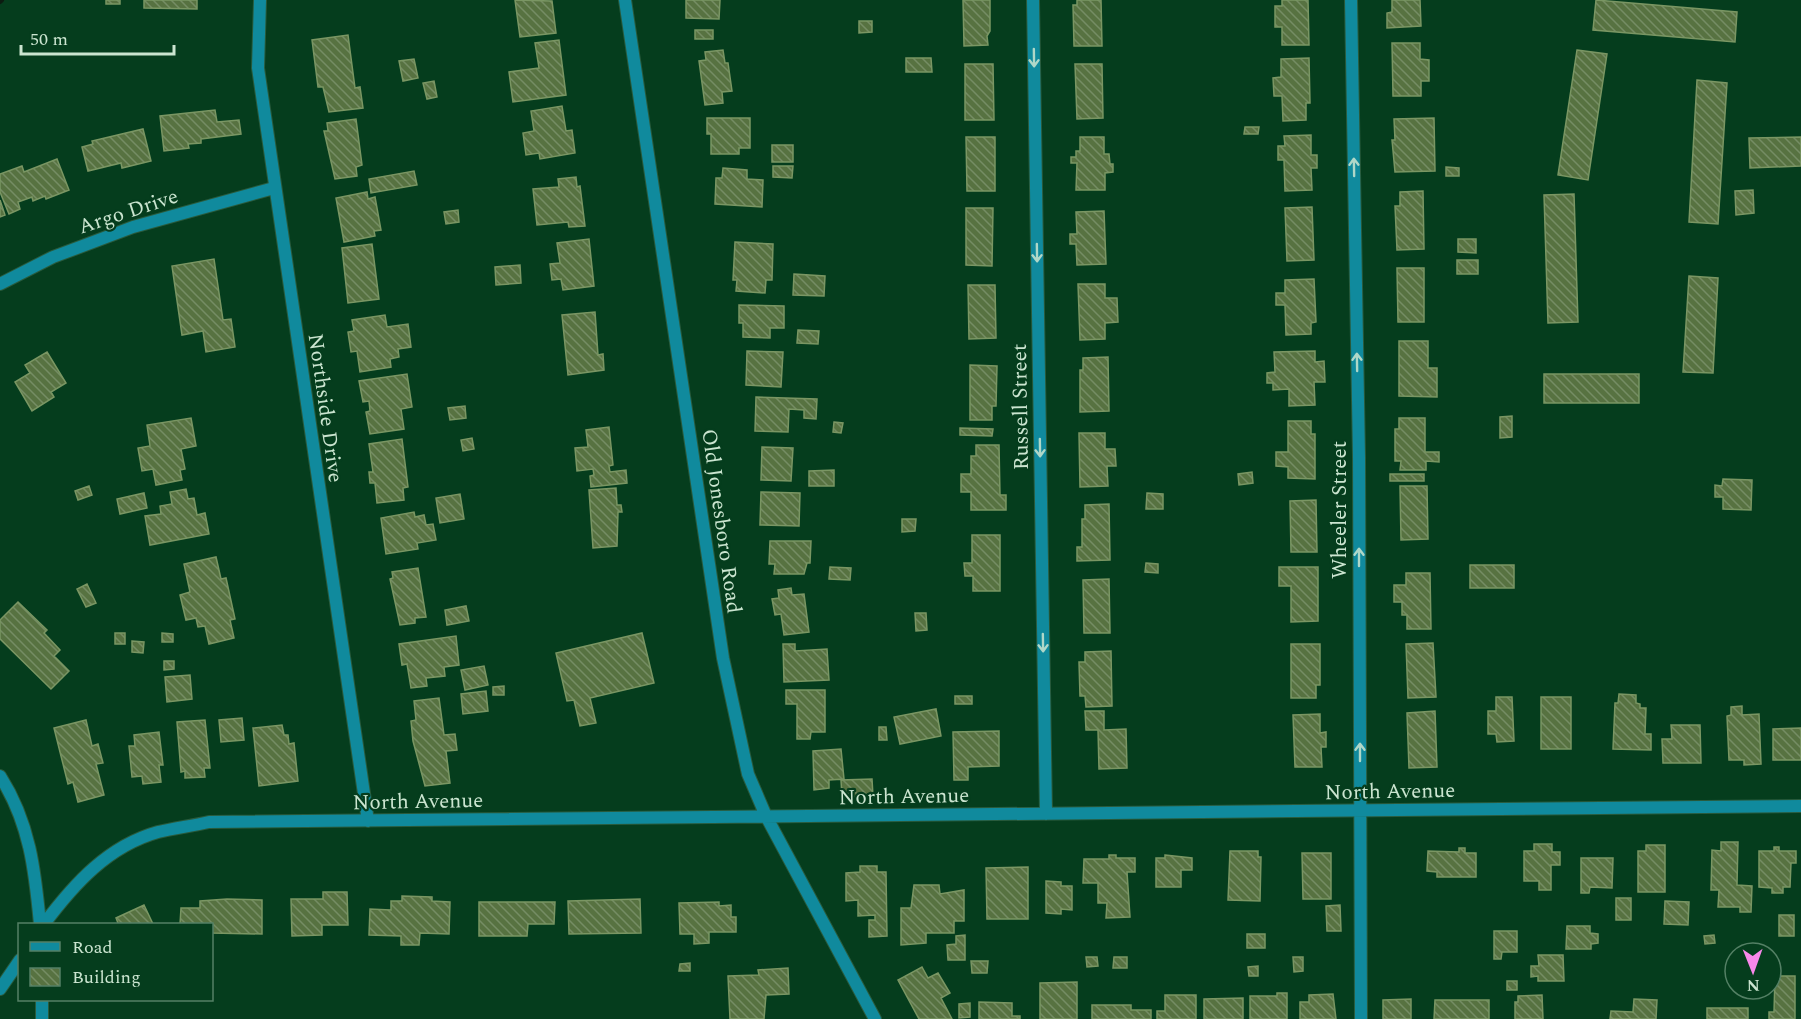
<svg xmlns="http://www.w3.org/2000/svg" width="1801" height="1019" font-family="Spectral,serif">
<defs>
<pattern id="building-back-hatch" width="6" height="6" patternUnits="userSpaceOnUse" patternTransform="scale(1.5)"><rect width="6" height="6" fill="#577241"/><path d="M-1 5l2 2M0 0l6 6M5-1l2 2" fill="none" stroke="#758d64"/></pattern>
</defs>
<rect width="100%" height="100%" fill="#053d1d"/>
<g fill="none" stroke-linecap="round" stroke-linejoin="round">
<path stroke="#0c1c11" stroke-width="6" d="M0,1L1,0"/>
</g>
<path fill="url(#building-back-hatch)" stroke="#7a9663" stroke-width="1.5" d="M106,0H120V4H106Z
M144,0H197V9L144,8Z
M515,0L552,1L556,33L520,37Z
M686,0H720L719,19L686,18Z
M963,0H990V31L987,36L988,45L964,46Z
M1077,0H1101L1102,46H1074L1073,5H1077Z
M1282,0H1308L1309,45H1282V27H1275V6H1282Z
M1392,0H1420L1421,26L1387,28V13L1392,12Z
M1596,0L1737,12L1735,42L1593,30Z
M859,21H872V32L859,33Z
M695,30H713V39H695Z
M348,35L355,88L360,87L363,108L329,112L323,87H318L312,40Z
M559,40L566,95L513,102L509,72L539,68L535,43Z
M1392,43H1420V59L1429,60V81H1421V96H1393Z
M723,50L725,63H728L732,91L722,92L723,103L705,105L699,61L706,60L705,52Z
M1577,50L1607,54L1588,180L1558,175Z
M906,58H931L932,72H906Z
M1309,58L1310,103H1306V120L1283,121L1282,96H1274L1273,78L1281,77V59Z
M414,59L418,78L403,81L399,61Z
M965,64H993L994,120H965Z
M1075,64H1102L1103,118L1077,119Z
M1697,80L1727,83L1718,224L1689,222Z
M434,81L437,97L427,99L423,83Z
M562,106L566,131L572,130L575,153L540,159L539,153L526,155L523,133L534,131L531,111Z
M215,110L217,122L239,120L241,134L201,139V143L188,144L189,148L164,151L160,116Z
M707,118H750V148H739V154H711V134H707Z
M1434,118L1435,171L1395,172L1392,140H1395L1394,119Z
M356,119L362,165L356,167L357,176L335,179L324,131H328L327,123Z
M1245,127H1259L1258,134H1244Z
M143,129L151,161L122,168L121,163L88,171L82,147L93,144L92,141Z
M1311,135V155H1317V168H1311L1312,190L1285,191L1284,160H1278V146H1285L1284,136Z
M966,137H995V191H967Z
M1080,137H1104V154H1109L1110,164H1113V172L1105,173V190H1076L1077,163H1071V157H1076V151H1080Z
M1801,137V166L1750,168L1749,138Z
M772,145H793V162H772Z
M57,159L69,190L46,199L45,196L33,201L32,197L18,202L20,209L9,214L0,192V174L22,166L24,172Z
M773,166H793L792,178L773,177Z
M1446,167L1459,168V176H1446Z
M723,168L747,170V179L763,180L762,207L715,204L716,178H722Z
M414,171L417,185L371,193L369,179Z
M576,177L577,187L580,186L585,226L569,227L568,222L537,225L533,189L559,187L558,179Z
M1753,190L1754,213L1736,215L1735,191Z
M1423,191L1424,249L1397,250L1395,206H1400V192Z
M367,192L368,199L375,197L381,230L374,231L375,236L344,242L336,198Z
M1574,194L1578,322L1548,323L1544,195Z
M0,200L5,215L0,217Z
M1312,207L1314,260L1287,261L1285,208Z
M966,208H993L992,266L966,265Z
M458,210L459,222L446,224L444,212Z
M1104,211L1106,264L1077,265L1076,244H1070V234H1077L1076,212Z
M589,239L594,286L563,290L561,279L552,280L550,264L560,263L557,243Z
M1458,239H1476V253L1458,252Z
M735,242L773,244L772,280H766L765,293L736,291L737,280H733Z
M372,244L379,299L348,303L342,248Z
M214,259L223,320L231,319L235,347L206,352L203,331L182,335L172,266Z
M1457,260H1478V274H1457Z
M520,265L521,283L496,285L495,267Z
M1397,268H1424V322H1398Z
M794,274L825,276L824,296L793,295Z
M1689,276L1718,278L1713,373L1683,372Z
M1314,279L1316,322L1311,323V334L1286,335L1285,305H1276V293H1285V280Z
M1078,284H1105V298H1117L1118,322L1105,323V339L1080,340Z
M968,285H995L996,338L969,339Z
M739,305L784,306V328H770V338L743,337V323H739Z
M595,312L598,355L603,354L604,370L568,375L562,315Z
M385,315L387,327L408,324L411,347L398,349L399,357L390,359L391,367L360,372L357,351L351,352L348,332L354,331L352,320Z
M798,330L819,331L818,344L797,343Z
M1399,341H1428V368H1437V397L1399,396Z
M747,351L783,352L781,387L746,385Z
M1315,351V362L1324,361L1325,382H1314L1315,405L1289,406V389L1273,390V383H1267V373L1275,372L1274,352Z
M47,352L66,383L51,392L54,397L32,411L15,382L30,373L25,365Z
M1108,357L1109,411L1080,412V370H1083V358Z
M970,365L997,366L996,406H992V420H970Z
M407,374L412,407L401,409L404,429L370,434L366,412L370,411L369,401L363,402L359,381Z
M1544,374H1639V403H1544Z
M756,397L817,399L816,419L804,418V410L789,409L788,432L755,431Z
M465,406L466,418L450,420L448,408Z
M1512,416V437L1500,438V417Z
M191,418L196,446L181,449L185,469L180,470L182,480L156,485L153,469L142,471L138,448L150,446L147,425Z
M1399,418H1425V452H1439V462L1426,461V470H1400L1401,461H1395V429H1399Z
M1288,421H1311V434H1315V479L1288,478V467L1276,466V452H1288Z
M834,422L843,423L841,433L833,432Z
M609,427L613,465L609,466L610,472L626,470L627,483L591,487L590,476L594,475L593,469L577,471L575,448L588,447L586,430Z
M960,428L993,429L992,436L960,435Z
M1079,433H1105V449H1115L1116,466H1107L1108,486L1080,487Z
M472,438L474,449L463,451L461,440Z
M402,439L408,487L403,488L404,500L377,503L375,483H370L369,472H373L369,444Z
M976,445H999L1000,495H1006V510H971V492H961V474H971V456H976Z
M762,447L793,448L791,481L761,480Z
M834,470V486H809V471Z
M1252,472L1253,483L1239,485L1238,474Z
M1390,474H1424V481H1390Z
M1723,479L1752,480L1751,510L1723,509V497H1715V485L1722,486Z
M89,486L92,495L78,500L75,491Z
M1400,486H1427L1428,539L1401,540Z
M616,488L617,505H621L622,512H618L617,546L593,548L589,490Z
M186,489L188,499L194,498L197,515L205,513L209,534L150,545L145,516L161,514L160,506L172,504L170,492Z
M761,492L800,493L799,526L760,525Z
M144,493L147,508L120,514L117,499Z
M1147,493L1163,494V509H1146Z
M460,494L464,519L440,523L436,498Z
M1316,500L1317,552H1291L1290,501Z
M1109,504L1110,560L1077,561V547H1082V519H1085V505Z
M414,512L415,517L424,515L426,525L433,524L436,540L417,543L418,549L386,554L381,518Z
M902,519H916L915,531L902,532Z
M972,535H1000V591H973V576H965L964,563H972Z
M770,541H811L810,563H807L804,574H774L775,564H769Z
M216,557L221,579L226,578L235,619L230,620L234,638L209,644L205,626L198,627L196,618L186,620L180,595L190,592L184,564Z
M1146,563L1158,564V573L1145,572Z
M1470,565H1514V588H1470Z
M830,567L851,568L850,580L829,579Z
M1279,567H1318V621L1291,622V586H1279Z
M418,568L426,617L415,618V623L400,625L390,579L393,578L392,572Z
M1406,573H1430L1431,629H1407V615H1402V602H1394V585H1406Z
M1109,579L1110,633H1084L1083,580Z
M87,584L96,603L86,607L77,589Z
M791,588L792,595L804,594L809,632L784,635L781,614L775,615L772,599L779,598L778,590Z
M18,602L47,630L44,633L60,650L54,656L69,671L51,689L0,639V620Z
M466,606L469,621L447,625L445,610Z
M915,613H926L927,630L916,631Z
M115,633H125V644H115Z
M162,633L173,634V642H162Z
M642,633L654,683L590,698L596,723L580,726L574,700L567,701L556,653Z
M456,636L459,665L444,667L445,676L426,678L427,686L411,688L407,664L402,665L399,644Z
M132,641L144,642L143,653L132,652Z
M1433,643L1436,697L1408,698L1406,644Z
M783,644H795V651L827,649L829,680L784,682Z
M1291,644H1320V685H1316V698H1291Z
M1111,651L1112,706L1086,707L1085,696H1080L1079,662H1085V652Z
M164,661H174V669L164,670Z
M484,666L488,685L465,690L461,670Z
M190,675L192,699L167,702L165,677Z
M504,686V695H493V687Z
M786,690H825V732H811L810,739H797V704H786Z
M486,691L488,711L463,714L461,694Z
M1619,694L1636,695V703L1640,704V708H1646L1645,734H1651V750L1613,749L1615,703H1618Z
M955,696H972V704H955Z
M1496,697H1512L1514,741L1497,742L1496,734H1488V711H1496Z
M1541,697H1571V749H1541Z
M439,698L444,735L455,734L457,750L446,751L450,783L425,786L413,741L411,721L416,720L414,701Z
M1742,706V715L1759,714L1761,764L1744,765V760H1729L1727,716L1731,715V707Z
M936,709L941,736L900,744L894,717Z
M1085,711H1104V730L1126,729L1127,768L1099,769L1098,730H1086Z
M1435,711L1437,767L1409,768L1407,713Z
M1320,714V733L1326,732V747H1321L1322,767H1295L1293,715Z
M242,718L244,740L221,742L219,720Z
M86,720L92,746L98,744L103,763L96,764L104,795L78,802L73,782L68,784L54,728Z
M205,720L210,768H204L205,777L185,778V771L181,772L177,722Z
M282,725L284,735H288L289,744L294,743L298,781L259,786L253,728Z
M1671,725H1700L1701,763H1663L1662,739H1672Z
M879,727H886L887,740H879Z
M1801,728V760H1773V729Z
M999,731V766L968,767V780H954L953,732Z
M159,732L163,765H159L161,782L143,784L142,776L132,777L129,746H135L134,735Z
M841,749L844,779L829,780V788L814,790L813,751Z
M872,779L873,796L842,797L841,780Z
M1721,842H1738L1737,885L1752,886L1751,912H1740V907H1718L1719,890H1711L1712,850L1721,851Z
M1534,844H1552V852H1560V865H1551V890H1539V881H1524V851H1534Z
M1646,845H1665V892H1638V851H1646Z
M1774,847H1779V851H1796V863H1791L1790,887H1783V893H1772V888L1759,887V851H1774Z
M1459,848H1465V853H1476V877H1437V872L1427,871L1428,851L1459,852Z
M1230,851H1258V857H1261L1260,901L1228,900Z
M1302,853H1331V899H1303Z
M1109,855H1116V858H1135V872H1127L1130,917L1106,918L1107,903H1098V883H1083L1084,859H1109Z
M1165,855L1192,858V870H1181V887H1156V858H1165Z
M1581,858H1613L1612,888L1590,887L1589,893H1581Z
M860,866H877V872H886L887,936L869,937V920H875V915L858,916V900L846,901V873L860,872Z
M1028,867V919H987L986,868Z
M1046,881L1061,882V886H1072V910L1061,909V914L1046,913Z
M914,885H939L940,894L964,890V921H954V933H926V943L901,945V908H911Z
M323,892H347L348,925H322V935L292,936L291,899H323Z
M402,896L432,897V901L450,902L449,934L420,933L419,945H401V936L369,935L370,909L391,910V901H402Z
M1616,898H1631V920H1616Z
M227,899L262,900V934L212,933V924H180L181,908H200V901Z
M640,899L641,933L569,934L568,901Z
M1665,901L1689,902L1688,925L1664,924Z
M479,902H555L554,924H528L527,936H479Z
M719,902V906L731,905V917H736V932H709V943L694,944V934H680L679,903Z
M144,905L153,924H115L118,923L116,918Z
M1340,905L1341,931H1327L1326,906Z
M1779,915H1794V936H1779Z
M1567,926H1590V933L1598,934V943L1591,944V949H1566Z
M1494,931H1517V952H1502L1501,959H1494Z
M1247,934H1265V948H1247Z
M965,935V960H948L947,945L956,944V936Z
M1714,935L1715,943L1705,944L1704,936Z
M1538,955H1563L1564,981H1538V976L1531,977V966H1539Z
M1086,957H1097L1098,966L1087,967Z
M1114,957H1127V968H1113Z
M1293,957H1303V971L1294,972Z
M1731,958H1735V972H1731Z
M971,961H988L987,973H972Z
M690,963V971H679L680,964Z
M1258,966V976H1249L1248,967Z
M922,967L928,978L938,973L950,993L941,998L952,1019H919L898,980Z
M788,968L789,994L766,995L764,1019H730L728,976L759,975L758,970Z
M1775,976H1795V1019H1769V1012H1774Z
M1507,981H1517V990H1507Z
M1077,982V1019H1040V983Z
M1277,993H1287V1019H1250V996H1277Z
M1333,994L1336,1019H1300V1002H1309V995Z
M1165,995H1196V1019H1157V1011H1165Z
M1542,995L1543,1019H1515V1002H1518V996Z
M1243,998V1019H1204V999Z
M1411,999V1019H1383V1000Z
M1634,999L1657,1000L1656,1019H1610L1611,1011L1633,1012Z
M1435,1000H1489V1019H1434Z
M979,1002L1012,1003V1016H1020V1019H979Z
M970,1003V1017L959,1018V1004Z
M1092,1005H1131V1010H1151V1019H1092Z
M1707,1008H1748V1019H1707Z"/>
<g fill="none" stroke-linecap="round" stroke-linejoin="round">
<defs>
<path id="street" d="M260,0L258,68L368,821
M625,0L723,658L748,774L766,816L875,1019
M1033,0L1046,814
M1351,0L1359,457L1361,1019
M0,284L53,257L133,227L274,188
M0,776C30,823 35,871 40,924
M44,924C74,884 108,846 158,832C174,828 192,826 209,822L1801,806
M0,989L20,960
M42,1000V1019"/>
</defs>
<use href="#street" stroke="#295b3d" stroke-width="14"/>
<use href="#street" stroke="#108a9d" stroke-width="12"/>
</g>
<defs><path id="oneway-shaft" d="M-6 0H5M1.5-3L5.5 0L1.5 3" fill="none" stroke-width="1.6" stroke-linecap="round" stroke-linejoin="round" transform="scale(1.5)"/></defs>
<g stroke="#afd7c8">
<use href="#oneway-shaft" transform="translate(1034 58) rotate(89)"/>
<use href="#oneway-shaft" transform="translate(1354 167) rotate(-91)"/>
<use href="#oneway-shaft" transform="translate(1037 253) rotate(89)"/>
<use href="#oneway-shaft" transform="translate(1357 362) rotate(-91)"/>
<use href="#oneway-shaft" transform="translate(1040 448) rotate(89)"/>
<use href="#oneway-shaft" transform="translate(1359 557) rotate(-90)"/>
<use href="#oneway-shaft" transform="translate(1043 643) rotate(89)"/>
<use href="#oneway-shaft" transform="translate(1360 752) rotate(-90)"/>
</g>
<g text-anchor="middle" stroke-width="4.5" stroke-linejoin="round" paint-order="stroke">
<g font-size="21" fill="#cbe5d0" stroke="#053d1d">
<text transform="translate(128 211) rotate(-18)" y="7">Argo Drive</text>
<text transform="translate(1020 407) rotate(-91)" y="7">Russell Street</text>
<text transform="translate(326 408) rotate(82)" y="7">Northside Drive</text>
<text transform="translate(1339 510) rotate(-90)" y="7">Wheeler Street</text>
<text transform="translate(722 521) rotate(82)" y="7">Old Jonesboro Road</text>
<text transform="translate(1390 791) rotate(-1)" y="7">North Avenue</text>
<text transform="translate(904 796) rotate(-1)" y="7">North Avenue</text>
<text transform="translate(418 801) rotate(-1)" y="7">North Avenue</text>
</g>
</g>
<rect x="18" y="923" width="195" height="78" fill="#053d1d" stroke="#548065" stroke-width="1.5"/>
<rect x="30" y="942" width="30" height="9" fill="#108a9d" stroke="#548065" stroke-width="1.5"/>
<text x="72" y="953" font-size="18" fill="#cbe5d0">Road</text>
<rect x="30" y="968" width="30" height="18" fill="url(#building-back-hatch)" stroke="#548065" stroke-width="1.5"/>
<text x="72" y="983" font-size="18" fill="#cbe5d0">Building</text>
<g transform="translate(1753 971) rotate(179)"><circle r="28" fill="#053d1d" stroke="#548065" stroke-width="1.5"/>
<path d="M0-4.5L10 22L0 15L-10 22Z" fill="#f888ea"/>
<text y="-9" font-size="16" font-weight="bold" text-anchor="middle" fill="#cbe5d0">N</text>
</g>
<path d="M21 45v9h153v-9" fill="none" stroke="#cbe5d0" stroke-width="3"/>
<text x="30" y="45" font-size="18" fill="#cbe5d0" stroke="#053d1d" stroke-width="4.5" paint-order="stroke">50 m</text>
</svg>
